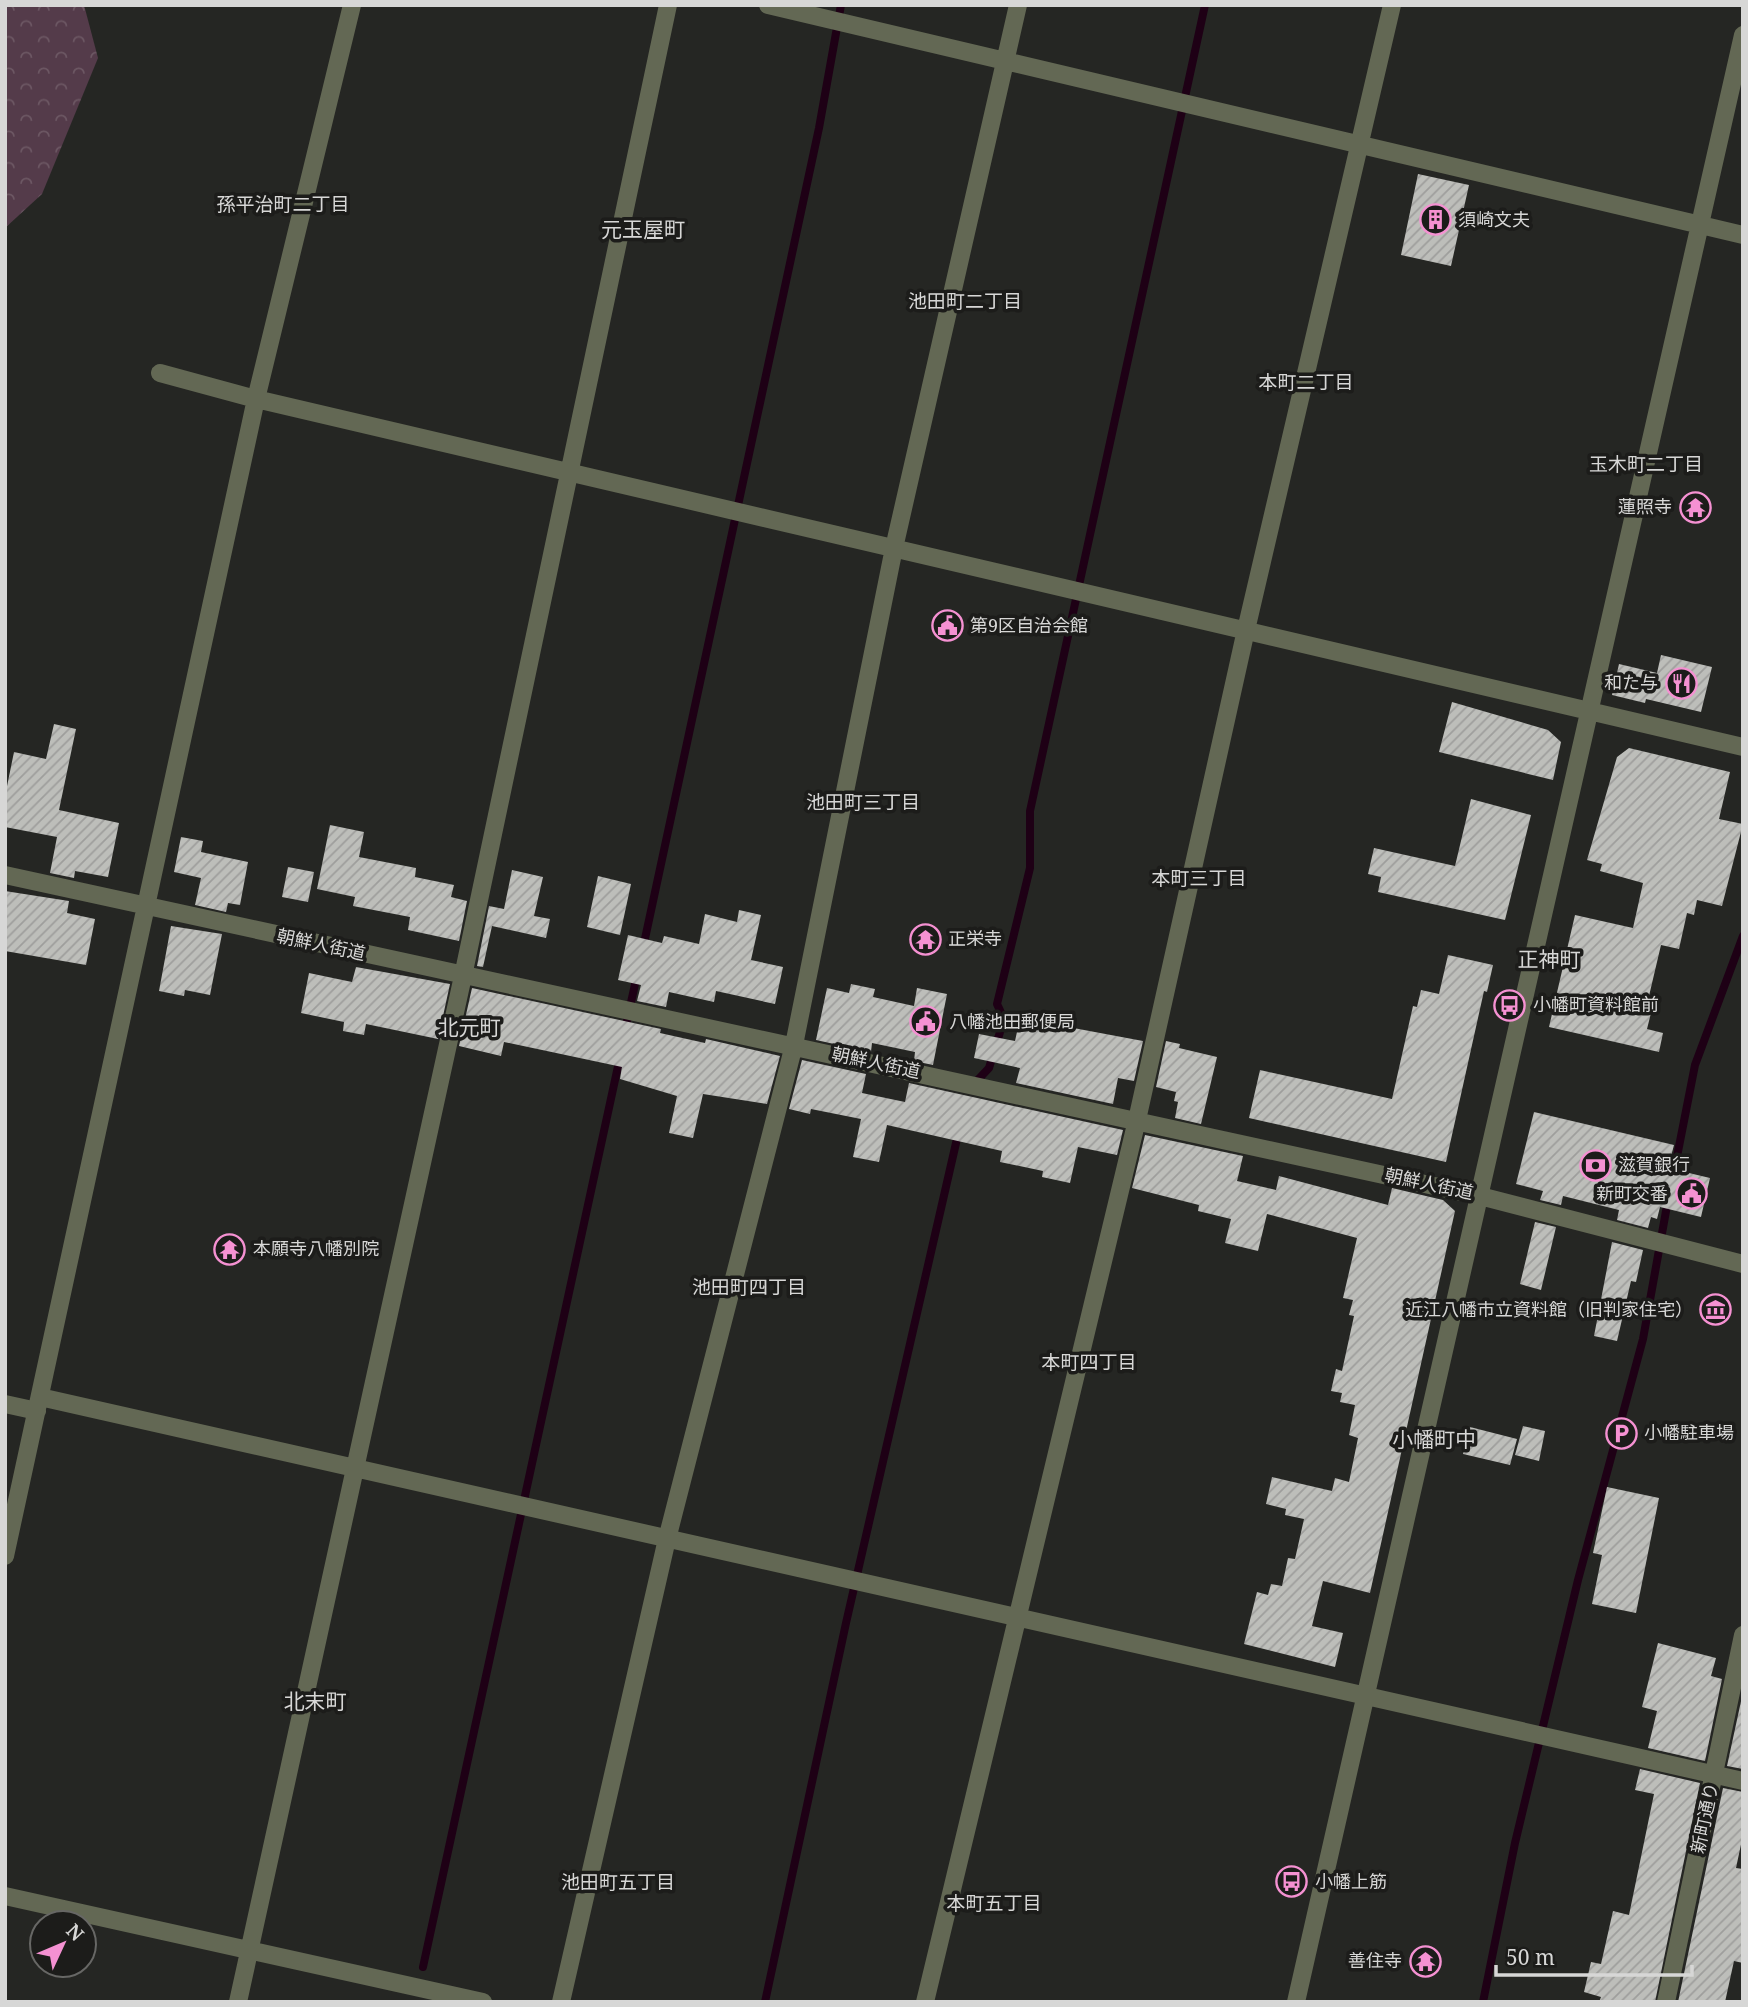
<svg xmlns="http://www.w3.org/2000/svg" width="1748" height="2007" font-family="'Noto Serif','Noto Sans JP',serif">
<defs>
<pattern id="forest-crowns" width="20" height="18" patternUnits="userSpaceOnUse" patternTransform="scale(1.75)"><rect width="20" height="18" fill="#543b4a"/><path d="M2 6a3 3 0 1 1 6 0M12 15a3 3 0 1 1 6 0" fill="none" stroke="#6c5763"/></pattern>
<pattern id="building-hatch" width="6" height="6" patternUnits="userSpaceOnUse" patternTransform="scale(1.75)"><rect width="6" height="6" fill="#bdbeba"/><path d="M-1 1l2-2M0 6l6-6M5 7l2-2" fill="none" stroke="#9e9e9c"/></pattern>
</defs>
<rect width="100%" height="100%" fill="#252623"/>
<path fill="url(#forest-crowns)" d="M5,5H84L98,58L42,194L5,228Z"/>
<g fill="none" stroke-linecap="round" stroke-linejoin="round">
<path stroke="#1e0015" stroke-width="8" d="M643,948L819,128L841,5
M625,1030L637,975
M973,1085L989,1068L1004,1019L997,1004L1030,868V811L1205,5
M1673,1177L1695,1065L1743,936
M423,1967L620,1057
M765,2002L846,1623L959,1130
M1483,2002L1515,1843L1578,1580L1643,1339L1668,1200"/>
</g>
<path fill="url(#building-hatch)" d="M1418,174L1469,185L1451,266L1401,255Z
M1661,655L1712,667L1701,712L1646,699L1645,703L1612,695L1619,664L1657,673Z
M1452,702L1548,730L1561,742L1553,780L1439,752Z
M54,724L76,729L59,810L119,823L108,877L75,871L74,878L50,873L57,837L5,827V796L14,752L46,759Z
M1629,748L1730,772L1719,819L1743,824L1722,906L1697,900L1694,915L1687,913L1679,949L1661,945L1649,996L1655,997L1647,1029L1663,1033L1659,1052L1549,1027L1575,915L1633,928L1643,883L1600,871L1602,864L1587,860L1617,757Z
M1471,799L1531,815L1505,920L1378,892L1381,877L1368,874L1374,848L1455,866Z
M330,825L364,832L359,857L416,868L415,877L454,885L451,897L467,901L459,941L408,930L410,917L353,906L355,897L317,889Z
M181,837L203,841L201,852L248,862L240,905L228,903L226,912L195,905L201,878L174,872Z
M288,867L314,872L308,902L282,897Z
M512,870L543,877L534,916L550,919L546,938L492,926L483,967L477,966L489,906L504,909Z
M598,876L631,884L620,935L587,927Z
M5,891L69,901L67,913L95,919L86,965L5,951Z
M739,910L761,915L751,960L783,967L775,1004L716,991L714,1002L669,992L666,1007L637,1001L641,985L618,980L628,935L662,943L664,936L699,944L705,914L737,922Z
M171,926L222,934L210,995L185,990L184,996L159,991Z
M1448,955L1493,965L1487,992L1484,991L1446,1162L1249,1118L1260,1070L1392,1099L1413,1006L1417,1007L1421,990L1439,994Z
M356,967L450,984L438,1039L366,1024L364,1035L343,1031L344,1022L301,1013L309,973L352,982Z
M851,984L875,989L873,997L914,1006L917,988L947,994L933,1065L914,1061L915,1052L872,1043L871,1052L816,1040L827,988L849,993Z
M472,988L661,1029L660,1033L705,1043L706,1039L780,1056L767,1104L703,1094L693,1138L669,1133L677,1096L620,1079L622,1067L504,1042L501,1056L459,1046Z
M1020,1018L1143,1041L1134,1081L1118,1078L1113,1104L1016,1083L1020,1068L974,1058L979,1034L1015,1041Z
M1166,1041L1180,1044L1179,1048L1217,1057L1201,1124L1175,1118L1178,1102L1174,1101L1176,1092L1156,1087Z
M802,1060L866,1074L862,1093L905,1102L909,1083L1123,1130L1117,1155L1078,1147L1070,1183L1042,1177L1043,1171L1000,1162L1002,1151L887,1125L879,1162L853,1157L861,1119L811,1109L810,1114L789,1109Z
M1534,1112L1674,1145L1668,1168L1710,1178L1701,1217L1660,1207L1657,1219L1651,1217L1648,1228L1617,1220L1619,1210L1563,1196L1561,1205L1540,1200L1543,1191L1516,1184Z
M1145,1135L1243,1156L1237,1181L1276,1190L1279,1176L1388,1205L1392,1188L1443,1200L1455,1211L1370,1593L1323,1581L1312,1626L1343,1633L1335,1667L1244,1644L1257,1592L1268,1595L1271,1584L1282,1586L1288,1558L1295,1559L1304,1519L1285,1515L1286,1509L1266,1504L1272,1477L1332,1491L1335,1478L1349,1482L1358,1438L1349,1435L1355,1405L1340,1402L1342,1393L1331,1391L1336,1369L1342,1371L1354,1316L1349,1315L1353,1300L1343,1298L1357,1238L1267,1214L1258,1251L1225,1243L1231,1219L1198,1211L1199,1205L1132,1188Z
M1535,1222L1556,1227L1541,1290L1520,1284Z
M1612,1242L1643,1250L1636,1282L1631,1281L1617,1341L1594,1336Z
M1523,1426L1545,1431L1539,1461L1515,1455Z
M1470,1427L1517,1439L1510,1465L1463,1454Z
M1607,1487L1659,1498L1636,1613L1592,1604L1602,1555L1593,1553Z
M1658,1643L1716,1658L1711,1676L1722,1679L1705,1761L1648,1748L1657,1711L1642,1707Z
M1743,1692V1769L1727,1766Z
M1640,1769L1700,1783L1655,2002H1599L1601,1997L1584,1992L1591,1962L1601,1964L1613,1911L1629,1915L1654,1794L1635,1790Z
M1723,1788L1743,1792V1835L1736,1868L1743,1869V1963L1734,1961L1725,2002H1678Z"/>
<g fill="none" stroke-linecap="round" stroke-linejoin="round">
<path stroke="#636854" stroke-width="18" d="M768,5L1743,235
M160,373L256,399L1743,747
M5,875L1480,1196L1743,1264
M40,1397L1743,1781
M5,1404L37,1411
M5,1556L256,399L352,5
M5,1896L483,2002
M238,2002L463,976L668,5
M561,2002L667,1539L794,1045L894,548L1018,5
M925,2002L1137,1120L1246,630L1392,5
M1296,2002L1743,35
M1666,2002L1743,1635"/>
</g>
<defs>
<symbol id="building-ring" viewBox="-11 -11 22 22"><circle r="9.5" fill="#1c1c1a" stroke="#f591d2" stroke-width="1.5"/><path d="M-4-6H4V6H1V3H-1V6H-4ZM-2.5-4.3h1.7v1.8h-1.7ZM.8-4.3h1.7v1.8H.8ZM-2.5-1h1.7V.8h-1.7ZM.8-1h1.7V.8H.8Z" fill="#f591d2"/></symbol>
<symbol id="temple-ring" viewBox="-11 -11 22 22"><circle r="9.5" fill="#1c1c1a" stroke="#f591d2" stroke-width="1.5"/><path d="M0-6L5-2H3V0L6.5 2.5H4V6H1.5V3h-3V6H-4V2.5H-6.5L-3 0V-2H-5Z" fill="#f591d2"/></symbol>
<symbol id="civic-ring" viewBox="-11 -11 22 22"><circle r="9.5" fill="#1c1c1a" stroke="#f591d2" stroke-width="1.5"/><path d="M-.6-6.5H3V-4.5H.6V-3L4-1V1h2V6H-6V1h2V-1L-.6-3ZM-1.2 2.5V6h2.4V2.5Z" fill="#f591d2"/></symbol>
<symbol id="restaurant-ring" viewBox="-11 -11 22 22"><circle r="9.5" fill="#1c1c1a" stroke="#f591d2" stroke-width="1.5"/><path d="M-5-6h1v4h1v-4h1v4h1v-4h1v5L-1.5 .5V6h-2V.5L-5-1ZM5-6V6H3V1.5H1.5Q1.5-4 5-6Z" fill="#f591d2"/></symbol>
<symbol id="bus-ring" viewBox="-11 -11 22 22"><circle r="9.5" fill="#1c1c1a" stroke="#f591d2" stroke-width="1.5"/><path d="M-5-6H5V4H4V6H2V4H-2V6H-4V4H-5ZM-3.5-4V0h7V-4ZM-3.5 1.2v1.5H-2V1.2ZM2 1.2v1.5H3.5V1.2Z" fill="#f591d2"/></symbol>
<symbol id="bank-ring" viewBox="-11 -11 22 22"><circle r="9.5" fill="#1c1c1a" stroke="#f591d2" stroke-width="1.5"/><path d="M-6-4H6V4H-6ZM0-2.3a2.3 2.3 0 1 0 0 4.6a2.3 2.3 0 1 0 0-4.6Z" fill="#f591d2"/></symbol>
<symbol id="museum-ring" viewBox="-11 -11 22 22"><circle r="9.5" fill="#1c1c1a" stroke="#f591d2" stroke-width="1.5"/><path d="M0-6L6-3V-2H-6V-3ZM-5-1h2V3h-2ZM-1-1h2V3h-2ZM3-1h2V3H3ZM-6 4H6V6H-6Z" fill="#f591d2"/></symbol>
<symbol id="parking-ring" viewBox="-11 -11 22 22"><circle r="9.5" fill="#1c1c1a" stroke="#f591d2" stroke-width="1.5"/><path d="M-3.5-5.5H1a3.5 3.5 0 0 1 0 7H-1V5.5H-3.5ZM-1-3.4V-.6H.8a1.4 1.4 0 0 0 0-2.8Z" fill="#f591d2"/></symbol>
</defs>
<g fill-rule="evenodd">
<use href="#building-ring" x="1418" y="202" width="35" height="35"/>
<use href="#temple-ring" x="1678" y="490" width="35" height="35"/>
<use href="#civic-ring" x="930" y="608" width="35" height="35"/>
<use href="#restaurant-ring" x="1664" y="666" width="35" height="35"/>
<use href="#temple-ring" x="908" y="922" width="35" height="35"/>
<use href="#bus-ring" x="1492" y="988" width="35" height="35"/>
<use href="#civic-ring" x="908" y="1004" width="35" height="35"/>
<use href="#bank-ring" x="1578" y="1148" width="35" height="35"/>
<use href="#civic-ring" x="1674" y="1176" width="35" height="35"/>
<use href="#temple-ring" x="212" y="1232" width="35" height="35"/>
<use href="#museum-ring" x="1698" y="1292" width="35" height="35"/>
<use href="#parking-ring" x="1604" y="1416" width="35" height="35"/>
<use href="#bus-ring" x="1274" y="1864" width="35" height="35"/>
<use href="#temple-ring" x="1408" y="1944" width="35" height="35"/>
</g>
<g text-anchor="middle" stroke-width="7" stroke-linejoin="round" paint-order="stroke">
<g font-size="18" fill="#d7d7d6" stroke="#1c1c1a" text-anchor="start">
<text x="1458" y="226">須崎文夫</text>
<text x="1672" y="513" text-anchor="end">蓮照寺</text>
<text x="970" y="632">第9区自治会館</text>
<text x="1658" y="689" text-anchor="end">和た与</text>
<text x="948" y="945">正栄寺</text>
<text x="1533" y="1011">小幡町資料館前</text>
<text x="949" y="1028">八幡池田郵便局</text>
<text x="1618" y="1171">滋賀銀行</text>
<text x="1668" y="1200" text-anchor="end">新町交番</text>
<text x="253" y="1255">本願寺八幡別院</text>
<text x="1693" y="1316" text-anchor="end">近江八幡市立資料館（旧判家住宅）</text>
<text x="1644" y="1439">小幡駐車場</text>
<text x="1315" y="1888">小幡上筋</text>
<text x="1402" y="1967" text-anchor="end">善住寺</text>
</g>
<g font-size="18" fill="#d7d7d6" stroke="#1c1c1a">
<text transform="translate(321 945) rotate(12)" y="6">朝鮮人街道</text>
<text transform="translate(876 1063) rotate(12)" y="6">朝鮮人街道</text>
<text transform="translate(1429 1184) rotate(12)" y="6">朝鮮人街道</text>
<text transform="translate(1705 1818) rotate(-78)" y="6">新町通り</text>
</g>
<g font-size="19" fill="#d7d7d6" stroke="#1c1c1a">
<text x="283" y="211">孫平治町二丁目</text>
<text x="965" y="308">池田町二丁目</text>
<text x="1306" y="389">本町二丁目</text>
<text x="1646" y="471">玉木町二丁目</text>
<text x="863" y="809">池田町三丁目</text>
<text x="1199" y="885">本町三丁目</text>
<text x="749" y="1294">池田町四丁目</text>
<text x="1089" y="1369">本町四丁目</text>
<text x="618" y="1889">池田町五丁目</text>
<text x="994" y="1910">本町五丁目</text>
</g>
<g font-size="21" fill="#d7d7d6" stroke="#1c1c1a">
<text x="643" y="237">元玉屋町</text>
<text x="1549" y="967">正神町</text>
<text x="469" y="1035">北元町</text>
<text x="1434" y="1447">小幡町中</text>
<text x="315" y="1709">北末町</text>
</g>
</g>
<rect width="1748" height="2007" fill="none" stroke="#d7d7d6" stroke-width="14"/>
<g transform="translate(63 1944) rotate(46)"><circle r="33" fill="#1c1c1a" stroke="#676765" stroke-width="2"/>
<path d="M0-5L12 26L0 18L-12 26Z" fill="#f591d2"/>
<text y="-10" font-size="19" font-weight="bold" text-anchor="middle" fill="#d7d7d6">N</text>
</g>
<path d="M1496 1965v10h196v-10" fill="none" stroke="#d7d7d6" stroke-width="3.5"/>
<text x="1506" y="1965" font-size="21" fill="#d7d7d6" stroke="#1c1c1a" stroke-width="5" paint-order="stroke">50 m</text>
</svg>
